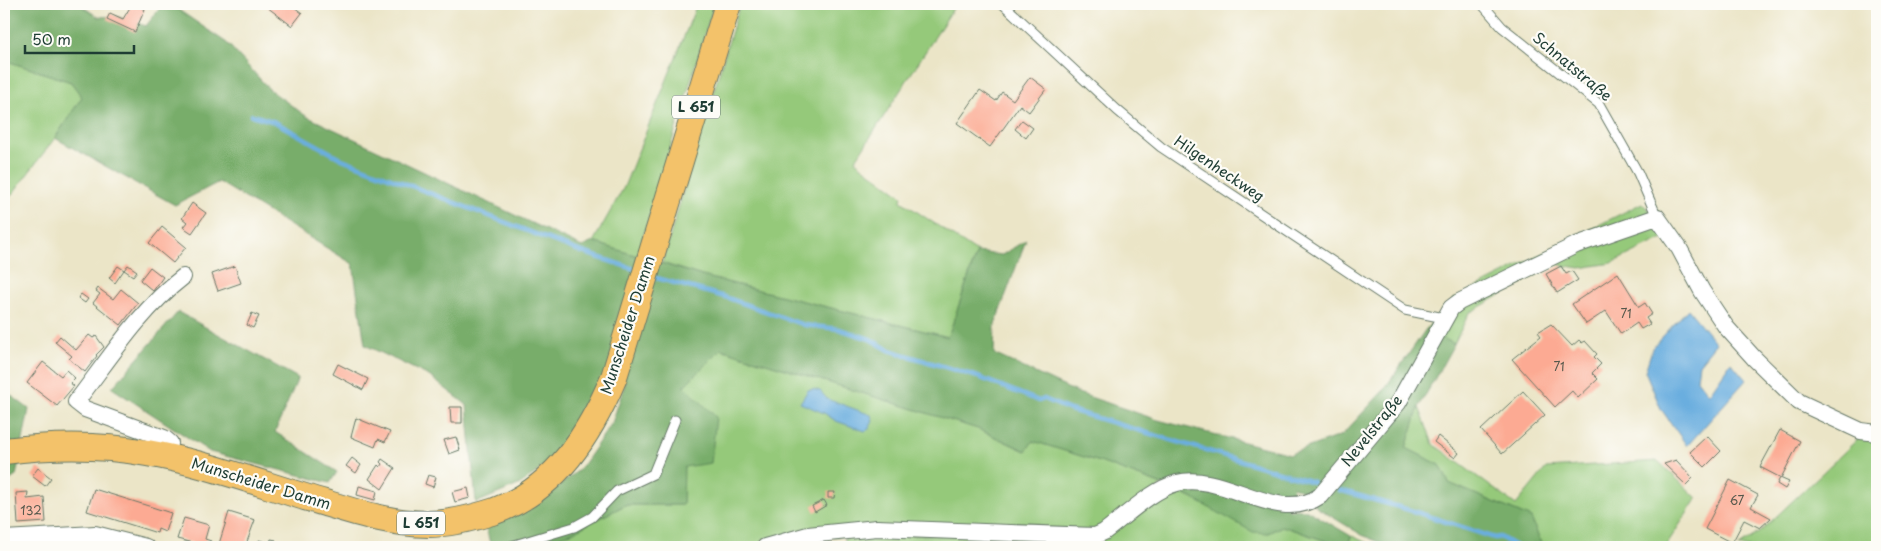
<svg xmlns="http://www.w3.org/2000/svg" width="1881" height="551" font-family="'Playpen Sans',sans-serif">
<rect width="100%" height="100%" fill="#fdfcf7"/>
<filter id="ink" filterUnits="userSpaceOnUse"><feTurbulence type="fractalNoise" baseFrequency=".02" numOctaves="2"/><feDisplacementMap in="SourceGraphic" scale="10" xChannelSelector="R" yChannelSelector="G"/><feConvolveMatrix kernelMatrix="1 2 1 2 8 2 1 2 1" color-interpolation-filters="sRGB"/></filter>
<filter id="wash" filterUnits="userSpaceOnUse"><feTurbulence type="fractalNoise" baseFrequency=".0096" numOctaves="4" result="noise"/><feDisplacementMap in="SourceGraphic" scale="20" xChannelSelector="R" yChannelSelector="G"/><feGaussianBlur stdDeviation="1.12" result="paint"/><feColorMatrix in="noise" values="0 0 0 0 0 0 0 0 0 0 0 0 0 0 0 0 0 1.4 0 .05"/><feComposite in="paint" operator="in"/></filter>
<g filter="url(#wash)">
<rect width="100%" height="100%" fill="#ebe5c7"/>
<path fill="#95c97a" stroke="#5a8357" d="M697,4H714L637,256L593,242L624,187Z
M740,4H956L855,161L902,196L901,201L977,252L948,337L702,276L662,263Z
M4,60L71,82L82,97L55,138L4,205Z
M1642,203L1656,218L1665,237L1612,263L1580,268L1555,264L1469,313L1454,344L1426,329L1454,299Z
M721,349L978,429L1025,451L1033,441L1100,462L1162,485L1092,533L784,537L746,547H521L571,533L625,505H683L684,386Z
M1419,407L1433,444L1516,505L1546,468L1658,461L1697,498L1665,547L1542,546L1531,518L1449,483L1440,465L1406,448Z
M1861,436L1877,438V547H1738L1761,531Z
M1169,488L1268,533L1282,526L1338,545H1347L1352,536L1376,547H845L844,538L877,531L1097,541Z"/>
<path fill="#78ad6a" stroke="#4c754f" d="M4,4H79L98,17L116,16L146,26L163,4H170L227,43L270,90L306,116L582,247L593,242L702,276L948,337L977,252L1002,255L1026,240L995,324L994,354L1078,393L1158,420L1290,454L1342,435L1383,391L1426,329L1454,344L1419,407L1406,448L1440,465L1449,483L1531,518L1542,546L1546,547H1390L1362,535L1316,507L1311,493L1293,487L1287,509L1307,510L1351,536L1348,545H1338L1282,526L1268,533L1253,532L1179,491L1100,462L1033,441L1026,451L978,429L721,349L684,386L716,417L711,463L684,467L683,505H625L571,533L521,547H491L486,528L535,505L580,469L612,423L626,381L594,397L557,456L523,483L476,503L467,405L429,376L365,345L353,264L219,182L175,205L55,138L82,97L71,82L4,60Z
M178,312L298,378L275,432L337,472L330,483L210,452L112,388Z
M4,390L29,409L16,476L4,484Z"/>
<path fill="#6aaedf" stroke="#44768a" d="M1688,309L1716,343L1699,364L1697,379L1709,394L1731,362L1746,380L1687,446L1661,409L1645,371L1653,347Z
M813,389L820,391L827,399L871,415L873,421L869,429L865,431L836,421L824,413L800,403L808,390Z"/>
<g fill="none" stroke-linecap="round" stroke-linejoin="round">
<path stroke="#6aaedf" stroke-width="4.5" d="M252,115L275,122L342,159L579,251L637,270
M653,277L725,297L804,325L839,329L870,339L889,350L978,377L1039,401L1044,399L1070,410L1313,482
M1339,490L1413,511L1495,538L1500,537L1517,547"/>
</g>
<g id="blocks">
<path fill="#fcaa93" d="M132,4L145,9L135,32L107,19L110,13L123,19Z
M263,4H290L302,13L292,26Z
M1030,77L1046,89L1029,112L1020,105L990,147L957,123L980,90L996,101L1002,92L1013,100Z
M1022,120L1033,128L1026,138L1015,129Z
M192,203L206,213L192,233L183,227L187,222L182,218Z
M162,227L186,247L173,263L149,243Z
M128,265L137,271L133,276L124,270Z
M118,266L124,270L115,283L109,278Z
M235,266L241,283L218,291L212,274Z
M1561,266L1566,274L1572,271L1578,280L1557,293L1546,274Z
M150,267L163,277L153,291L140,280Z
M1618,273L1639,307L1645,303L1652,314L1646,318L1650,324L1641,329L1637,323L1621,334L1606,311L1586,324L1572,304Z
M98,288L113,299L121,289L138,303L121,325L93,303L100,294L96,291Z
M81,294L88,299L85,303L78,298Z
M252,313L259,316L253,328L247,325Z
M1551,324L1572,346L1579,340L1582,343L1585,341L1597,354L1594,357L1601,364L1592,373L1598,379L1578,398L1572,391L1555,407L1512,359L1541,336L1538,332Z
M89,335L93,338L96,336L104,347L96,355L97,356L85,372L69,359L72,356L55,342L60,336L76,350Z
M43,362L61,376L66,370L75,378L70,383L74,386L57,406L27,383Z
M338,364L368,379L363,390L333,374Z
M1523,391L1545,415L1502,454L1481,430Z
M450,407H462V423H451Z
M356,418L390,432L385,442L378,439L375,447L351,437Z
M1780,430L1800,441L1781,478L1760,467Z
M1438,436L1459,453L1455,458L1434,442Z
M1707,436L1721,451L1705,467L1690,452Z
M456,437L460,450L449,454L444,440Z
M352,458L361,465L356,473L346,466Z
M382,459L395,468L382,489L369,479L378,465L380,467L382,464L380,462Z
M1676,460L1693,478L1686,485L1664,464Z
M38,468L51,478L45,486L32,476Z
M428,475L436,477L433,487L425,484Z
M1780,478L1789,482L1785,489L1777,484Z
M1730,480L1758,495L1751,507L1771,518L1760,528L1744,520L1732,543L1705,529Z
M359,486L377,491L375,500L357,495Z
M468,488L470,498L455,502L452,492Z
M94,489L171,513L165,532L158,529L157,533L87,511Z
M28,492L27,499L44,497L46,522L18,524L16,493Z
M828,492H835L834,498H828Z
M824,500L827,505L815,512L812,506Z
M229,512L255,520L245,547H218Z
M184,518L209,525L205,539L211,541L209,547L177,539Z
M271,539L276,540L274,545L281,547H257L259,540L270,543Z
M825,542L827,547H809Z"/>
</g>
</g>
<g filter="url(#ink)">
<use href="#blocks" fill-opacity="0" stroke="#667867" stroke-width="1"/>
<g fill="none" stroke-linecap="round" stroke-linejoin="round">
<defs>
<path id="service" d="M1003,4L1117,110L1161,147L1405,310L1444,318
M1482,4L1502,27L1599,104L1638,173L1657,217
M508,547L574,527L592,517L617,491L653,474L675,420"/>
<path id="minor" d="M169,458L170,443L164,438L85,409L76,402C109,359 140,310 183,277
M4,539L95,534L146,547
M765,547L808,535L877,528L1095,536L1104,532C1123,518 1153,489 1177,483C1225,471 1276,526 1320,496L1398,403L1451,308L1459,302L1576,245L1657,217L1679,248L1702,291L1726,327L1754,358L1799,402L1861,431L1877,433"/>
<path id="primary" d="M4,451C51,445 99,444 147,453C207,463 266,486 325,503C358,513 393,524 428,524C451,524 473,518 495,511C556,489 590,434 614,377L728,4"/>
</defs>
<use href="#service" stroke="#667867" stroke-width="11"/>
<use href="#minor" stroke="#667867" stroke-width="18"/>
<use href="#primary" stroke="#667867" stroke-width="28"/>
<use href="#service" stroke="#fff" stroke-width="9"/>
<use href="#minor" stroke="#fff" stroke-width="16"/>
<use href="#primary" stroke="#f3c26a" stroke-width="26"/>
</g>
</g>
<g text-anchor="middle" stroke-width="4.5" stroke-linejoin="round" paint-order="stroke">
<g font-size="12" fill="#56584c">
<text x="1626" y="318">71</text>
<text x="1559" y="371">71</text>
<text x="1737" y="505">67</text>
<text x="31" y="515">132</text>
</g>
<g fill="#fdfcf7" stroke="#62766e" stroke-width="1">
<rect x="672" y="95.5" width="48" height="23" rx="4"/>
<rect x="397" y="511.5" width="48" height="23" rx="4"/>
</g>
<g font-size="14" font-weight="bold" fill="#1f3d34">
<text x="696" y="112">L 651</text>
<text x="421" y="528">L 651</text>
</g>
<g font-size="15" fill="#1f3d34" stroke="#fdfcf7">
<text transform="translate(1572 67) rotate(40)" y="5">Schnatstraße</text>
<text transform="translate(1219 169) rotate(34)" y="5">Hilgenheckweg</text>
<text transform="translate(628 325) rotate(-72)" y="5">Munscheider Damm</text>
<text transform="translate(1372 431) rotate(-51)" y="5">Nevelstraße</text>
<text transform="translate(261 484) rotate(17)" y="5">Munscheider Damm</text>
</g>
</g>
<rect width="1881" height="551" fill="none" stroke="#fdfcf7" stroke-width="20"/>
<path d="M25 45v8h109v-8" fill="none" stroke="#1f3d34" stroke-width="2.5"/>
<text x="32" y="45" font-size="15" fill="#1f3d34" stroke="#fdfcf7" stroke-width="4" paint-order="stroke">50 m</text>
</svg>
